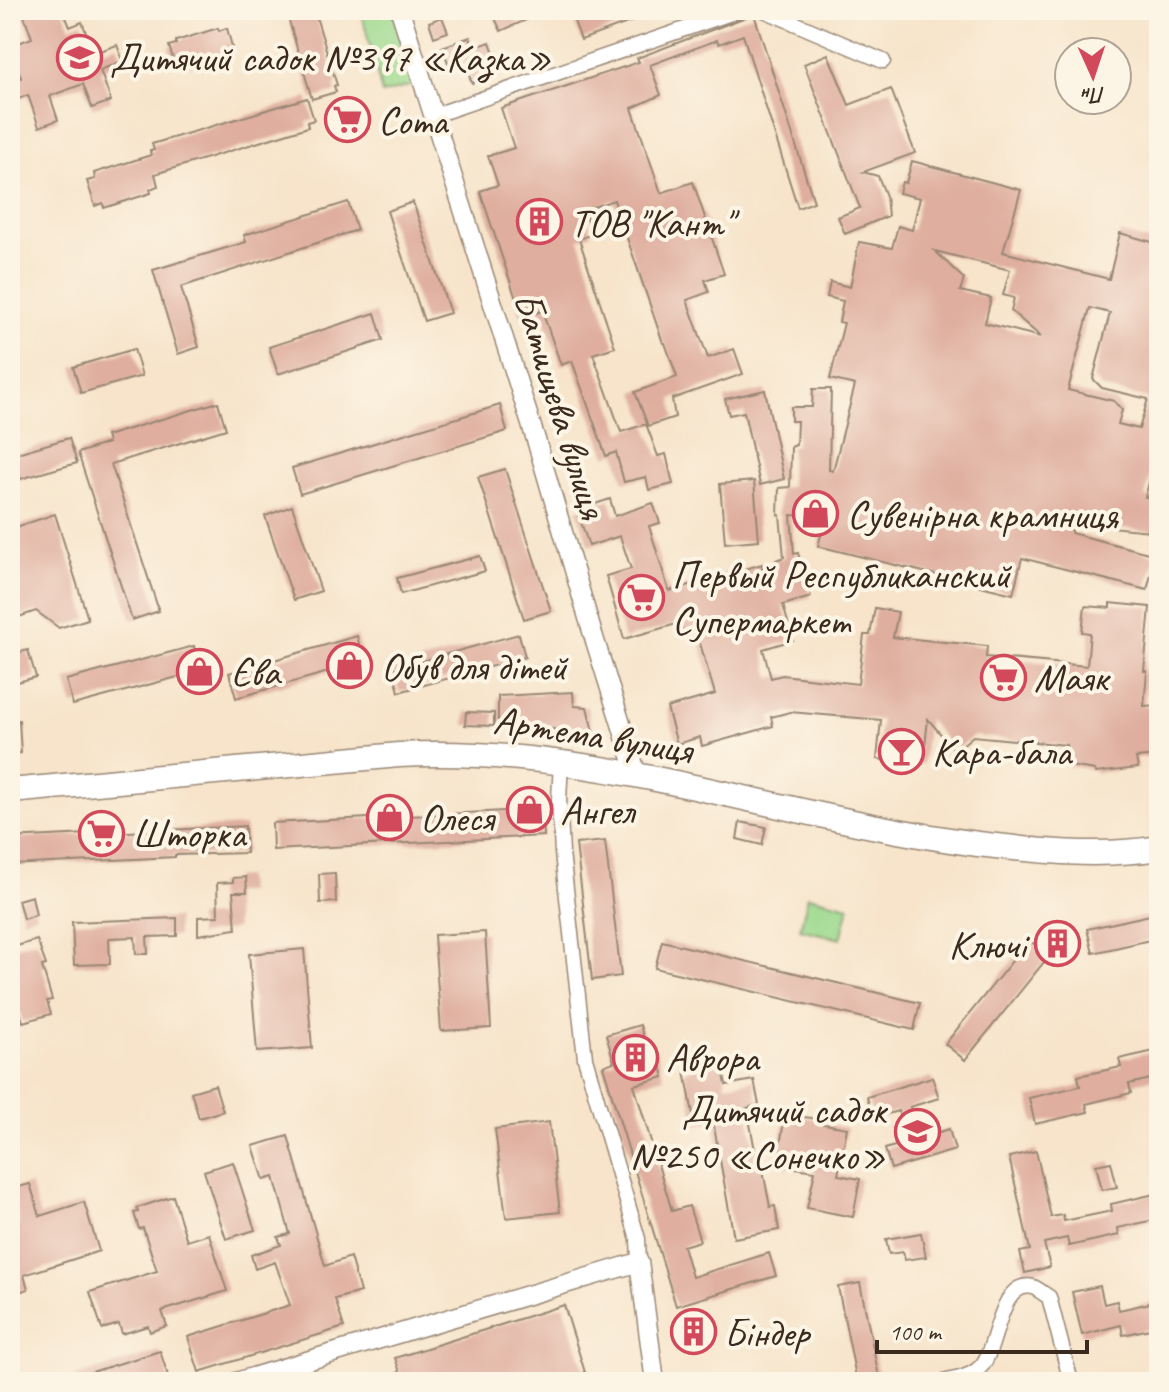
<svg xmlns="http://www.w3.org/2000/svg" width="1169" height="1392" font-family="Caveat,sans-serif">
<rect width="100%" height="100%" fill="#fcf5e5"/>
<filter id="ink" filterUnits="userSpaceOnUse"><feTurbulence type="fractalNoise" baseFrequency=".0125" numOctaves="2"/><feDisplacementMap in="SourceGraphic" scale="16" xChannelSelector="R" yChannelSelector="G"/><feConvolveMatrix kernelMatrix="1 2 1 2 8 2 1 2 1" color-interpolation-filters="sRGB"/></filter>
<filter id="wash" filterUnits="userSpaceOnUse"><feTurbulence type="fractalNoise" baseFrequency=".006" numOctaves="4" result="noise"/><feDisplacementMap in="SourceGraphic" scale="32" xChannelSelector="R" yChannelSelector="G"/><feGaussianBlur stdDeviation="1.8" result="paint"/><feColorMatrix in="noise" values="0 0 0 0 0 0 0 0 0 0 0 0 0 0 0 0 0 1.4 0 .05"/><feComposite in="paint" operator="in"/></filter>
<g filter="url(#wash)">
<rect width="100%" height="100%" fill="#f7e4cb"/>
<path fill="#9bd98d" stroke="#6b8256" stroke-width="2" d="M361,10H395L417,76L413,85L382,94Z
M808,896L849,906L841,939L800,929Z"/>
<g id="blocks">
<path fill="#dfae9f" fill-rule="evenodd" d="M22,10H63L70,27L82,22L94,53L117,45L123,61L100,70L111,101L92,108L83,84L50,96L58,120L39,127L28,95L10,102V82L21,78L10,46L32,38Z
M289,10H314L337,85L334,86L336,92L312,99L289,21L292,20Z
M491,10H549L501,31Z
M570,10H660V11L581,40Z
M754,14L814,202L798,208L743,35L719,44L717,40L650,65L661,95L632,108L661,193L693,182L724,274L705,280L709,292L687,300L708,358L734,349L743,374L672,399L675,417L648,426L635,392L677,377L665,343H663L614,200L584,210L592,234L579,239L615,347L593,354L621,432L646,424L658,456L666,454L673,484L649,490L646,477L624,482L616,452L606,456L572,361L561,365L542,311L522,317L480,191L498,185L488,156L514,148L501,108L639,62L637,58Z
M442,17L448,32L434,37L429,22Z
M218,28L219,31L227,28L232,47L225,49L227,54L185,67L183,62L175,65L169,46L176,44V41Z
M470,37L474,48L490,42L501,73L472,83L463,60L449,65L442,47Z
M828,54L849,105L891,89L915,153L863,172L878,176L886,196L888,216L845,234L838,217L860,208L804,64Z
M307,98L314,120L307,122L308,127L155,174L158,186L150,189L151,193L104,208L103,203L95,206L87,181L95,179L94,173L151,155L150,151L154,150L152,144Z
M356,108L361,124L338,132L332,116Z
M912,161L1021,190L1003,252L1109,279L1120,233L1159,244V445L1145,497L1159,498V532L1072,523L1071,533L1156,555L1147,590L1022,558L1013,594L818,546L826,517L791,515L794,554L798,553L811,597L783,605L793,640L763,649L771,678L782,675L858,684L864,635H870L875,608L898,612L893,637L987,646L986,657L1087,666L1090,633L1082,632L1085,606L1110,608V603L1150,607L1144,671H1147L1144,706L1159,705V756L1136,758L1138,768L1096,773L1095,770L1063,765L1066,745L973,736L955,751L928,719L923,764L877,759L881,720L790,712L771,717L773,726L702,746L700,737L677,744L667,708L715,694L696,630L683,634L680,623L624,639L606,576L631,569L620,536L589,546L577,510L610,499L615,516L653,503L660,523L649,526L669,591L762,564L764,586H774L776,560L784,557L780,515H778L779,488L790,487L791,447L796,445L797,421H791V407H812L813,389H831L829,470L833,471L855,385L830,379L844,323L839,322L843,301L827,297L830,282L850,287L859,242L892,248L898,226L912,230L920,198L899,193L902,182L906,183ZM935,251L1010,270L1003,295L1014,298L1011,311L1041,337L985,323L991,298L960,291L964,279ZM1090,308L1110,313L1093,379L1102,388L1148,399L1139,429L1118,424L1122,410L1114,401L1068,390Z
M348,202L357,230L181,287L199,347L178,354L153,270L246,242L244,235Z
M413,202L450,313L424,321L387,211Z
M375,313L383,340L278,374L269,347Z
M134,349L142,376L81,393L73,367Z
M765,390L784,479L760,485L744,412L729,415L725,399Z
M218,402L226,429L111,464L159,611L132,620L78,453L108,443L106,436Z
M500,405L507,431L300,494L292,468Z
M69,438L77,463L10,482V455Z
M505,469L551,611L524,619L478,477Z
M754,481L759,540L725,543L720,484Z
M292,506L321,591L294,600L265,516Z
M55,514L88,619L59,628L36,611L10,620V529Z
M480,556L485,571L401,594L397,578Z
M519,634L525,657L399,692L393,669Z
M357,636L364,662L236,698L229,673Z
M194,646L200,671L73,705L66,680Z
M28,650L36,677L10,684V655Z
M573,692L574,706L587,707L594,736L498,720V696Z
M466,712L494,713V726L465,725Z
M19,720L21,753L10,754V721Z
M543,809L544,836L273,850L272,823Z
M740,822L766,827L762,845L737,839Z
M245,826L246,853L175,855V857L10,865V838Z
M605,841L621,976L592,980L576,844Z
M335,873L336,902L320,903L319,874Z
M246,877L247,892H233L236,929L198,935V917L218,916L217,883L233,882V878Z
M32,896L36,915L23,919L18,900Z
M1159,913V938L1093,953L1087,929Z
M177,918V936L147,937L148,954H136L135,937L109,938L110,964L74,965L72,922Z
M485,932L491,1028L441,1031L434,935Z
M37,940L46,965L42,966L52,1000L47,1001L51,1014L23,1022L10,981V964L13,963L10,948Z
M1029,940L1049,956L965,1060L945,1044Z
M662,941L920,1003L914,1030L655,968Z
M304,949L312,1048L257,1052L249,954Z
M640,1025L648,1052L656,1050L664,1077L634,1085L672,1211L689,1206L700,1241L683,1246L692,1277L769,1253L776,1276L676,1306L603,1066L614,1062L606,1035Z
M700,1048L706,1067L722,1064L726,1085L754,1080L759,1105L747,1108L757,1161L761,1160L770,1207L775,1206L779,1230L734,1238L713,1121L695,1125L685,1071L693,1069L687,1052Z
M1159,1050V1077L1129,1084L1131,1093L1086,1104L1088,1112L1035,1124L1029,1098L1080,1086L1078,1076L1121,1067L1119,1059Z
M932,1077L939,1098L910,1107L920,1138L949,1129L955,1150L891,1169L885,1149L908,1142L898,1111L873,1118L867,1097Z
M215,1085L223,1111L199,1118L191,1092Z
M785,1114L818,1119V1123L847,1128L838,1175L860,1179L853,1217L807,1208L815,1171L777,1165Z
M549,1122L560,1212L506,1218L495,1129Z
M288,1136L325,1266L350,1257L360,1292L335,1299L344,1327L199,1372L188,1337L290,1305L275,1262L255,1269L251,1255L281,1245L278,1237L290,1234L274,1177L264,1180L253,1146Z
M1036,1151L1051,1217L1063,1215L1064,1221L1112,1211L1111,1204L1159,1193V1219L1118,1228L1119,1235L1069,1246L1067,1238L1044,1243L1050,1267L1025,1273L1020,1252L1030,1250L1009,1157Z
M233,1162L255,1230L226,1239L204,1171Z
M1111,1162L1117,1187L1102,1190L1096,1165Z
M30,1184L40,1216L84,1202L99,1251L24,1275L28,1289L10,1295V1226L19,1223L10,1189Z
M173,1196L187,1241L209,1234L227,1291L162,1311L167,1326L150,1332L148,1326L122,1334L119,1324L102,1329L90,1292L157,1271L143,1228L139,1229L134,1213L138,1212L137,1208Z
M921,1233L926,1257L905,1260L903,1252L889,1254L886,1239Z
M860,1283L880,1382H857L838,1287Z
M1100,1286L1104,1304L1117,1301L1119,1310L1159,1301V1327L1123,1335L1121,1325L1082,1335L1072,1292Z
M564,1305L588,1382H377L376,1380L400,1372L395,1358Z
M708,1320L712,1335L679,1344L675,1329Z
M160,1351L170,1382H70L69,1379Z"/>
</g>
</g>
<g filter="url(#ink)">
<use href="#blocks" fill-opacity="0" stroke="#998774" stroke-width="2"/>
<g fill="none" stroke-linecap="round" stroke-linejoin="round">
<defs>
<path id="minor" d="M764,10L883,61
M435,115L740,10
M561,763L559,799L562,853L585,1058L638,1239L639,1262
M944,1382C958,1378 973,1377 983,1364C997,1346 1000,1279 1033,1287C1038,1289 1044,1294 1049,1297L1071,1382"/>
<path id="tertiary" d="M400,10L537,443L591,628L637,775
M236,1382L639,1262L655,1382"/>
<path id="primary" d="M10,791L399,755C596,744 785,819 978,844C1038,851 1099,858 1159,848"/>
</defs>
<use href="#minor" stroke="#998774" stroke-width="17"/>
<use href="#tertiary" stroke="#998774" stroke-width="21"/>
<use href="#primary" stroke="#998774" stroke-width="27"/>
<use href="#minor" stroke="#fff" stroke-width="14"/>
<use href="#tertiary" stroke="#fff" stroke-width="18"/>
<use href="#primary" stroke="#fff" stroke-width="24"/>
</g>
</g>
<defs>
<symbol id="school-ring" viewBox="-11 -11 22 22"><circle r="9.5" fill="#fcf5e5" stroke="#d1495b" stroke-width="1.5"/><path d="M0-5L7-2L0 1L-7-2ZM-4 1L0 2.5L4 1V4Q0 6-4 4Z" fill="#d1495b"/></symbol>
<symbol id="supermarket-ring" viewBox="-11 -11 22 22"><circle r="9.5" fill="#fcf5e5" stroke="#d1495b" stroke-width="1.5"/><path d="M-6-5.5h2.5l.6 2H6L4.5 2H-2.5L-4.4-4H-6ZM-1.5 3.2a1.3 1.3 0 1 0 .1 0ZM3 3.2a1.3 1.3 0 1 0 .1 0Z" fill="#d1495b"/></symbol>
<symbol id="building-ring" viewBox="-11 -11 22 22"><circle r="9.5" fill="#fcf5e5" stroke="#d1495b" stroke-width="1.5"/><path d="M-4-6H4V6H1V3H-1V6H-4ZM-2.5-4.3h1.7v1.8h-1.7ZM.8-4.3h1.7v1.8H.8ZM-2.5-1h1.7V.8h-1.7ZM.8-1h1.7V.8H.8Z" fill="#d1495b"/></symbol>
<symbol id="shop-ring" viewBox="-11 -11 22 22"><circle r="9.5" fill="#fcf5e5" stroke="#d1495b" stroke-width="1.5"/><path d="M-5-2.5h2.3a2.7 3.5 0 0 1 5.4 0H5L5.5 6h-11ZM-1.5-2.5h3a1.5 2.3 0 0 0-3 0Z" fill="#d1495b"/></symbol>
<symbol id="bar-ring" viewBox="-11 -11 22 22"><circle r="9.5" fill="#fcf5e5" stroke="#d1495b" stroke-width="1.5"/><path d="M-6-5H6L.8 .8V4.5H3.5V6h-7V4.5H-.8V.8Z" fill="#d1495b"/></symbol>
</defs>
<g fill-rule="evenodd">
<use href="#school-ring" x="54" y="32" width="51" height="51"/>
<use href="#supermarket-ring" x="322" y="94" width="51" height="51"/>
<use href="#building-ring" x="514" y="196" width="51" height="51"/>
<use href="#shop-ring" x="790" y="488" width="51" height="51"/>
<use href="#supermarket-ring" x="616" y="572" width="51" height="51"/>
<use href="#shop-ring" x="324" y="640" width="51" height="51"/>
<use href="#shop-ring" x="174" y="646" width="51" height="51"/>
<use href="#supermarket-ring" x="978" y="652" width="51" height="51"/>
<use href="#bar-ring" x="876" y="726" width="51" height="51"/>
<use href="#shop-ring" x="504" y="784" width="51" height="51"/>
<use href="#shop-ring" x="364" y="792" width="51" height="51"/>
<use href="#supermarket-ring" x="76" y="808" width="51" height="51"/>
<use href="#building-ring" x="1032" y="918" width="51" height="51"/>
<use href="#building-ring" x="610" y="1032" width="51" height="51"/>
<use href="#school-ring" x="892" y="1106" width="51" height="51"/>
<use href="#building-ring" x="668" y="1306" width="51" height="51"/>
</g>
<g text-anchor="middle" stroke-width="8" stroke-linejoin="round" paint-order="stroke">
<g font-size="40" fill="#3b2a1e" stroke="#fcf5e5" text-anchor="start">
<text x="110" y="71">Дитячий садок №397 «Казка»</text>
<text x="378" y="134">Сота</text>
<text x="570" y="236">ТОВ "Кант"</text>
<text x="847" y="528">Сувенірна крамниця</text>
<text x="672" y="588">Первый Республиканский<tspan x="672" dy="46">Супермаркет</tspan></text>
<text x="381" y="680">Обув для дітей</text>
<text x="231" y="685">Єва</text>
<text x="1034" y="691">Маяк</text>
<text x="932" y="765">Кара-бала</text>
<text x="560" y="824">Ангел</text>
<text x="420" y="831">Олеся</text>
<text x="132" y="847">Шторка</text>
<text x="1026" y="958" text-anchor="end">Ключі</text>
<text x="666" y="1071">Аврора</text>
<text x="886" y="1123" text-anchor="end">Дитячий садок<tspan x="886" dy="46">№250 «Сонечко»</tspan></text>
<text x="724" y="1346">Біндер</text>
</g>
<g font-size="40" fill="#3b2a1e" stroke="#fcf5e5">
<text transform="translate(561 405) rotate(73)" y="14">Батищева вулиця</text>
<text transform="translate(593 734) rotate(9)" y="14">Артема вулиця</text>
</g>
</g>
<rect width="1169" height="1392" fill="none" stroke="#fcf5e5" stroke-width="40"/>
<g transform="translate(1093 76) rotate(177)"><circle r="38" fill="#fcf5e5" stroke="#afa495" stroke-width="2"/>
<path d="M0-6L14 30L0 20L-14 30Z" fill="#d1495b"/>
<text y="-12" font-size="22" font-weight="bold" text-anchor="middle" fill="#3b2a1e">Пн</text>
</g>
<path d="M877 1340v12h210v-12" fill="none" stroke="#3b2a1e" stroke-width="4"/>
<text x="889" y="1340" font-size="24" fill="#3b2a1e" stroke="#fcf5e5" stroke-width="6" paint-order="stroke">100 m</text>
</svg>
